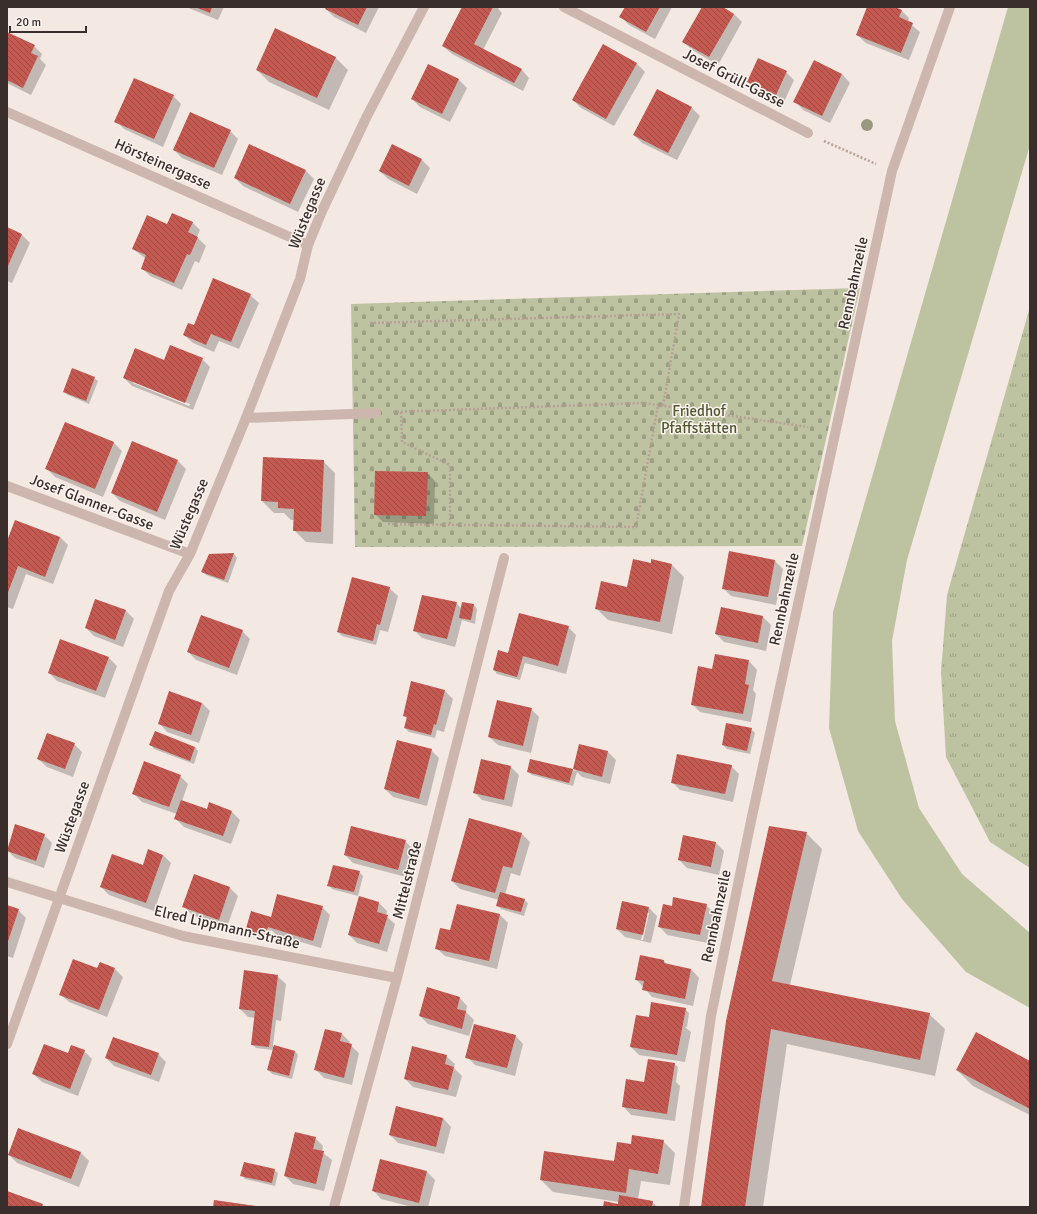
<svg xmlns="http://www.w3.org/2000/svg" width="1037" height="1214" font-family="Signika,sans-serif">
<defs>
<pattern id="grass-tufts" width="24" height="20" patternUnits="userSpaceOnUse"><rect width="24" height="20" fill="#bdc3a1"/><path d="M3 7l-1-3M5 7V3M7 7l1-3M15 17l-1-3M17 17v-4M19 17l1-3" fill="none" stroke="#9b9f83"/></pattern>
<pattern id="cemetery-stones" width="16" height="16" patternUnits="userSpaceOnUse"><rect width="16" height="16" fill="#bdc3a1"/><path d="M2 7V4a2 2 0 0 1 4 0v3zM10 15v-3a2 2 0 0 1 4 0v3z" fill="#9b9f83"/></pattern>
<pattern id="building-back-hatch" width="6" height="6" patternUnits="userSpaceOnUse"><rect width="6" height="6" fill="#c35950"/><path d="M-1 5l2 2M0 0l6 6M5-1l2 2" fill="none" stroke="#9f4a43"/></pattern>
</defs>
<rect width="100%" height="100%" fill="#f3e8e2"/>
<path fill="url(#grass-tufts)" d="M1030,307V868L990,842L946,757L941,672L947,595Z"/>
<path fill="url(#cemetery-stones)" d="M860,288L802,546L355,547L351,304Z"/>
<path fill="#bdc3a1" d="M1008,7H1030V145L907,560L892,641L895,721L919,808L962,874L1030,933V1008L966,972L902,899L858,831L829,728L833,612Z"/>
<path fill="#0003" fill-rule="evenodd" d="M186,7H224L218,20Z
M327,7H379L366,33L334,17L326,9Z
M463,7H497L502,13L483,50L521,69L529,78L523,91L452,54L443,46Z
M626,7H672L655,39L629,25L621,17Z
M704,7H721L734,14L742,22L718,65L692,50L684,42Z
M868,7H892L901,10L909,18L908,22L920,32L909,60L866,43L857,35Z
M7,33L34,46L42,54L40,59L46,65L31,95L7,83Z
M604,46L637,64L645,72L614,126L581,108L573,100Z
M335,57L348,70L329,110L269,82L257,70Z
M429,65L459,80L467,88L450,122L420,107L412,99Z
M786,72L794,80L784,102L756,90L748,82Z
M842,74L850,83L830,123L803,110L795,101Z
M657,90L692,108L700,116L677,160L642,143L634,135Z
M173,96L181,104L163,147L124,129L116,121Z
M230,131L238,139L222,175L182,158L174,150Z
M393,146L422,160L430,168L417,194L388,179L380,171Z
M306,171L314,179L298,212L243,186L235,178Z
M192,222L200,230L197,237L206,246L199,263L195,261L182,290L150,276L142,268L146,259L133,249L168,225Z
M7,228L22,235L30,243L12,283L7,281Z
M250,295L259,303L239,349L219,341L214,352L193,343L184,335L194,327Z
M202,359L210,367L193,410L132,386L124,378L164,361ZM133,381L190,404L189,406L133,383Z
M94,378L98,381L89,404L68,395L64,392Z
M65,423L114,443L122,451L103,497L55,477L47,469Z
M178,461L186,469L165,520L120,501L112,493Z
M323,461L335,473L333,544L306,542L294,530L295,520H291L284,513H274L262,501Z
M427,473L435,481L434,524L383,522L375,514Z
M60,537L68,545L53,584L26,574L13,609L7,607V544Z
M234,554L237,558L228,583L206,575L202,571L210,555Z
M775,561L783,569L776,605L731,596L723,588Z
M651,564L672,565L684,577L672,634L608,620L596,608L628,588Z
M389,588L398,596L388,632L380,630L376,645L342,636L338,632Z
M456,603L462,609L474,605L477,609L475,624L462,620L455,647L422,638L414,630Z
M722,608L763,617L771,625L766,651L724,642L716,634Z
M126,611L134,619L123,647L94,636L86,628Z
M568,627L576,635L566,674L525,663L520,680L497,674L494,670L509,654Z
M242,631L250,639L237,675L196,660L188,652Z
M109,658L117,666L105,698L57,681L49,673Z
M749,661L757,670L753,690L756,694L751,722L700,712L692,704L713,670Z
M445,691L453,699L444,732L437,730L435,738L409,732L405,728L407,719L404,715Z
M170,692L202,703L210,711L199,743L167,732L159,723Z
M531,709L539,717L531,753L498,745L489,737Z
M751,729L755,733L750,754L727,749L723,745Z
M74,744L82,752L73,777L47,767L38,759Z
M151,745L195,747L198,751L194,764L154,749Z
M580,745L608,752L616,760L610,784L582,777L577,772L573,786L532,775L528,772L531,760L576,771L574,769Z
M431,750L439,758L427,806L393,797L385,789Z
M731,766L739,774L733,802L680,790L672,782Z
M511,767L519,775L512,807L482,800L474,792Z
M180,776L188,784L182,801L208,811L232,812L240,820L231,844L184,827L176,819L177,814L142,802L134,794Z
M16,825L44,835L52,843L44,868L15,858L7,850Z
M806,833L822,849L790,985L929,1014L945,1029L935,1076L787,1044L763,1207H702Z
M522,834L530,842L520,876L511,873L505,895L524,900L528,903L524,916L501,909L497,905L499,900L460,889L452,881Z
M405,841L413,849L406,877L353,863L345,855Z
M716,843L724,851L719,875L687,868L679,860Z
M163,855L171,863L154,911L109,895L101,887Z
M359,872L363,876L358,896L332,889L329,885Z
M230,888L238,896L227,927L192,915L184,906Z
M360,898L379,903L387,911L386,916L395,924L387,952L357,943L349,935Z
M457,905L500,915L508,923L497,969L445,956L436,948L451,932Z
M706,905L714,913L708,943L667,935L659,926Z
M7,906L18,910L26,918L13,958L7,956Z
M322,907L330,915L321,948L277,935L271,930L268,941L250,935L246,932L271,918Z
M649,908L657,916L651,943L625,937L617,929ZM647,913H649L643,940H641Z
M664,961L668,965L691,969L699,978L693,1006L652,997L636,979Z
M98,969H115L123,977L107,1017L69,1002L60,994Z
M277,976L286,984L281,1021L276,1020L273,1046L295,1051L298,1055L292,1079L272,1074L268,1070L273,1050L256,1048L252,1044L255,1018L248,1017L240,1009Z
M459,997L467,1006L466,1012L474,1020L469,1036L428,1024L420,1016Z
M685,1009L689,1013L687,1027H685L691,1032L685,1062L639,1055L631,1047L649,1018Z
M342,1034L350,1042L349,1044L359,1053L352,1085L324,1078L316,1070Z
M515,1035L523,1044L515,1076L475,1065L467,1057Z
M84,1051L92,1059L78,1096L42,1082L33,1074L69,1054Z
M158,1054L166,1062L159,1082L114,1066L106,1058Z
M446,1056L455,1064L454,1068L462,1076L456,1097L413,1087L405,1079Z
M1030,1062V1115L973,1086L957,1070Z
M674,1064L678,1067L676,1082L680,1086L675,1121L631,1115L623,1106L645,1083Z
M443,1118L451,1127L444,1154L398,1143L390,1135Z
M19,1129L81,1153L89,1161L79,1187L17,1163L9,1155Z
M315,1138L323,1146L322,1152L332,1160L324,1191L293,1184L285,1176Z
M663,1141L675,1153L670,1185L641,1181L638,1199L652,1202L658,1207H604L618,1205L619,1202L553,1192L541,1180L615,1162L631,1145Z
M381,1160L427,1172L435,1180L428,1207H412L381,1199L373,1190Z
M274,1170L278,1173L275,1186L245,1179L242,1175Z"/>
<path fill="url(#building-back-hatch)" d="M195,7H212L210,13Z
M326,7H367L358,25L325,9Z
M462,7H493L474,44L522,69L514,83L442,46Z
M625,7H660L646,32L619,17Z
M702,7H723L734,14L709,57L682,42Z
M867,7H895L902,10L899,17L913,23L901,53L856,35Z
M275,28L336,57L317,98L256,70Z
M7,32L35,45L31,53L38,56L23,88L7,80Z
M603,44L637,63L606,119L572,100Z
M758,58L787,71L776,95L747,82Z
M814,60L842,74L822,116L793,102Z
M428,64L459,79L442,114L411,99Z
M134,78L174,95L154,139L114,122Z
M657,89L692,107L668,153L633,135Z
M190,112L231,130L214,168L173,150Z
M249,144L306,170L290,204L234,178Z
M392,144L422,159L409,186L379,171Z
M172,213L193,222L188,232L198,237L190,255L187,254L174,283L141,269L146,255L132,249L147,215L167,224Z
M7,227L22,234L7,268Z
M213,278L251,294L231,342L211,334L206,345L183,335L188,323L194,325Z
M170,345L203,358L185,403L123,378L135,348L164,360Z
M72,368L95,377L86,401L63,392Z
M65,422L114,442L95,489L45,469Z
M132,441L178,460L157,512L111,493Z
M263,457L324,460L321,532L293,531L294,509L278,508V502L261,501Z
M375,471L428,472L426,516L374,515Z
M15,520L60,537L45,577L18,566L7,595V541Z
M729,551L775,560L768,597L722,589Z
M234,553L224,580L201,572L209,554Z
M633,559L651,563V559L672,564L660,622L595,609L601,581L627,587Z
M352,577L390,587L380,625L377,624L373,641L337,632Z
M422,595L457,602L447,639L413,631Z
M95,599L126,610L115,640L85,628Z
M462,602L474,604L471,620L459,618Z
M721,607L763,616L758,643L715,634Z
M519,613L569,626L558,666L523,656L517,677L493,670L498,650L508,653Z
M201,615L243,630L229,668L187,652Z
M60,639L109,657L96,691L48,673Z
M715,654L749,660L745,684L749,685L743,714L691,705L698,666L712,669Z
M411,681L445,690L436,725L434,724L431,735L404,728L407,717L403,716Z
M169,691L202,703L191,735L158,724Z
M497,700L532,708L523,746L488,737Z
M726,723L752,728L747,751L722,745Z
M155,731L195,747L190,761L149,745Z
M47,733L75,743L65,769L37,759Z
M397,740L432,749L419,799L384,789Z
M579,744L608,751L602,777L573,769L569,783L527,772L530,759L573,769Z
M677,754L732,765L725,794L671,783Z
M481,759L511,766L504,800L473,793Z
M144,761L181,775L169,807L132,794Z
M181,800L207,809L209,802L232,811L223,836L174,819Z
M469,818L522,833L512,868L503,866L495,893L451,881Z
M15,824L45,834L36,861L7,851Z
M351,826L406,840L398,870L344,855Z
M769,826L807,832L772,981L930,1013L920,1060L771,1029L745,1207H701L726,1021Z
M683,835L716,842L711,867L678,860Z
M148,849L163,855L146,903L100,887L112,854L143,865Z
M333,865L360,871L354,892L327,886Z
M194,874L230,887L219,920L182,907Z
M500,892L525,899L521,912L496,906Z
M277,894L323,906L313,941L268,927L264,938L245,932L251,911L271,917Z
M359,896L379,902L377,912L388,915L379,944L348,935Z
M673,897L707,904L700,935L658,927L663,904L672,906Z
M622,901L649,907L643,935L616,929Z
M457,904L500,914L489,961L435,949L440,928L450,930Z
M7,905L19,909L7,944Z
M640,955L664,960V963L691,969L685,999L642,990L644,981L635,980Z
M73,959L97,968L100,962L115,968L99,1010L59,995Z
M244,970L278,975L269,1047L251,1045L255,1011L239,1009Z
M427,987L460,997L457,1009L466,1011L462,1029L419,1016Z
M651,1002L686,1008L677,1055L630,1047L636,1015L649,1017Z
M474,1024L516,1035L507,1068L465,1058Z
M325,1029L342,1033L340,1041L352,1044L344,1078L314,1070Z
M976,1032L1030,1061V1109L956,1070Z
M113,1037L159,1053L151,1075L105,1058Z
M44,1044L68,1053L71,1045L85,1050L70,1089L32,1074Z
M274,1045L295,1051L289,1076L267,1070Z
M412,1046L447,1055L445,1064L454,1067L448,1090L404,1079Z
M648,1059L675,1063L667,1114L622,1107L626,1079L644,1082Z
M396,1106L443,1118L436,1147L389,1135Z
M18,1128L81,1152L71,1179L8,1155Z
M295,1132L316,1137L313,1149L324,1151L316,1184L284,1176Z
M632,1135L664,1140L658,1174L629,1169L626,1193L540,1180L544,1151L614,1161L617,1142L631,1144Z
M380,1159L427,1171L419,1203L372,1191Z
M244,1162L275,1169L272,1183L240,1176Z
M7,1191L43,1204L42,1207H7Z
M619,1195L653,1201L652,1207H603L604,1201L618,1204Z
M214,1200L256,1206L255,1207H213Z"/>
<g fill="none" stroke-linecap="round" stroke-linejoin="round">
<path stroke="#b8a097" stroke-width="2.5" stroke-dasharray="2 2" stroke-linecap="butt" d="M824,141L876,164
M370,323L679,314L663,406
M393,412L644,403L808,427
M401,412L402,442L450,465V525
M388,524L636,527L658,405"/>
<path stroke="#ccb6ad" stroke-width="10" d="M246,418L376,413"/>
<path stroke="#ccb6ad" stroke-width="10" d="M564,7L808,133
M7,112L308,245
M7,486L190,554
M7,882L183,936L397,978
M7,1044L169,591L190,554L246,418L300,279L308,245L322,211L367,116L424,7
M334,1207L397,978L504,558
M684,1207L711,1016L751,821L892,171L950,7"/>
</g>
<circle fill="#999980" cx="867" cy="125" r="6"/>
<g text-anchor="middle" stroke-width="3" stroke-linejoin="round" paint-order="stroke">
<g font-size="15" fill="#3a2e2c" stroke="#faf3ee">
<text transform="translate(734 78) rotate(27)" y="5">Josef Grüll-Gasse</text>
<text transform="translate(163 164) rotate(24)" y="5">Hörsteinergasse</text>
<text transform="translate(307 213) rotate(-68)" y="5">Wüstegasse</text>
<text transform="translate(853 283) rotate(-78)" y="5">Rennbahnzeile</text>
<text transform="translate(92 502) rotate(21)" y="5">Josef Glanner-Gasse</text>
<text transform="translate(189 514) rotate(-67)" y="5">Wüstegasse</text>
<text transform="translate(784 599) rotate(-78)" y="5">Rennbahnzeile</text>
<text transform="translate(72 817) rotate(-70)" y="5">Wüstegasse</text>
<text transform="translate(407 880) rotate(-76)" y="5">Mittelstraße</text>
<text transform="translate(716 916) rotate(-78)" y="5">Rennbahnzeile</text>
<text transform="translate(227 927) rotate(13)" y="5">Elred Lippmann-Straße</text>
</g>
<g font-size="15" fill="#505830" stroke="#faf3ee">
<text x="699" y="416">Friedhof<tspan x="699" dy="17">Pfaffstätten</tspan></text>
</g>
</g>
<rect width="1037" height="1214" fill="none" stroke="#3a2e2c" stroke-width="16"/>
<path d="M10 26v6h76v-6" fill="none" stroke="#3a2e2c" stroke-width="2"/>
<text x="16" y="26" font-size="12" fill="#3a2e2c" stroke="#faf3ee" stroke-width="3" paint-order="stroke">20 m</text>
</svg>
